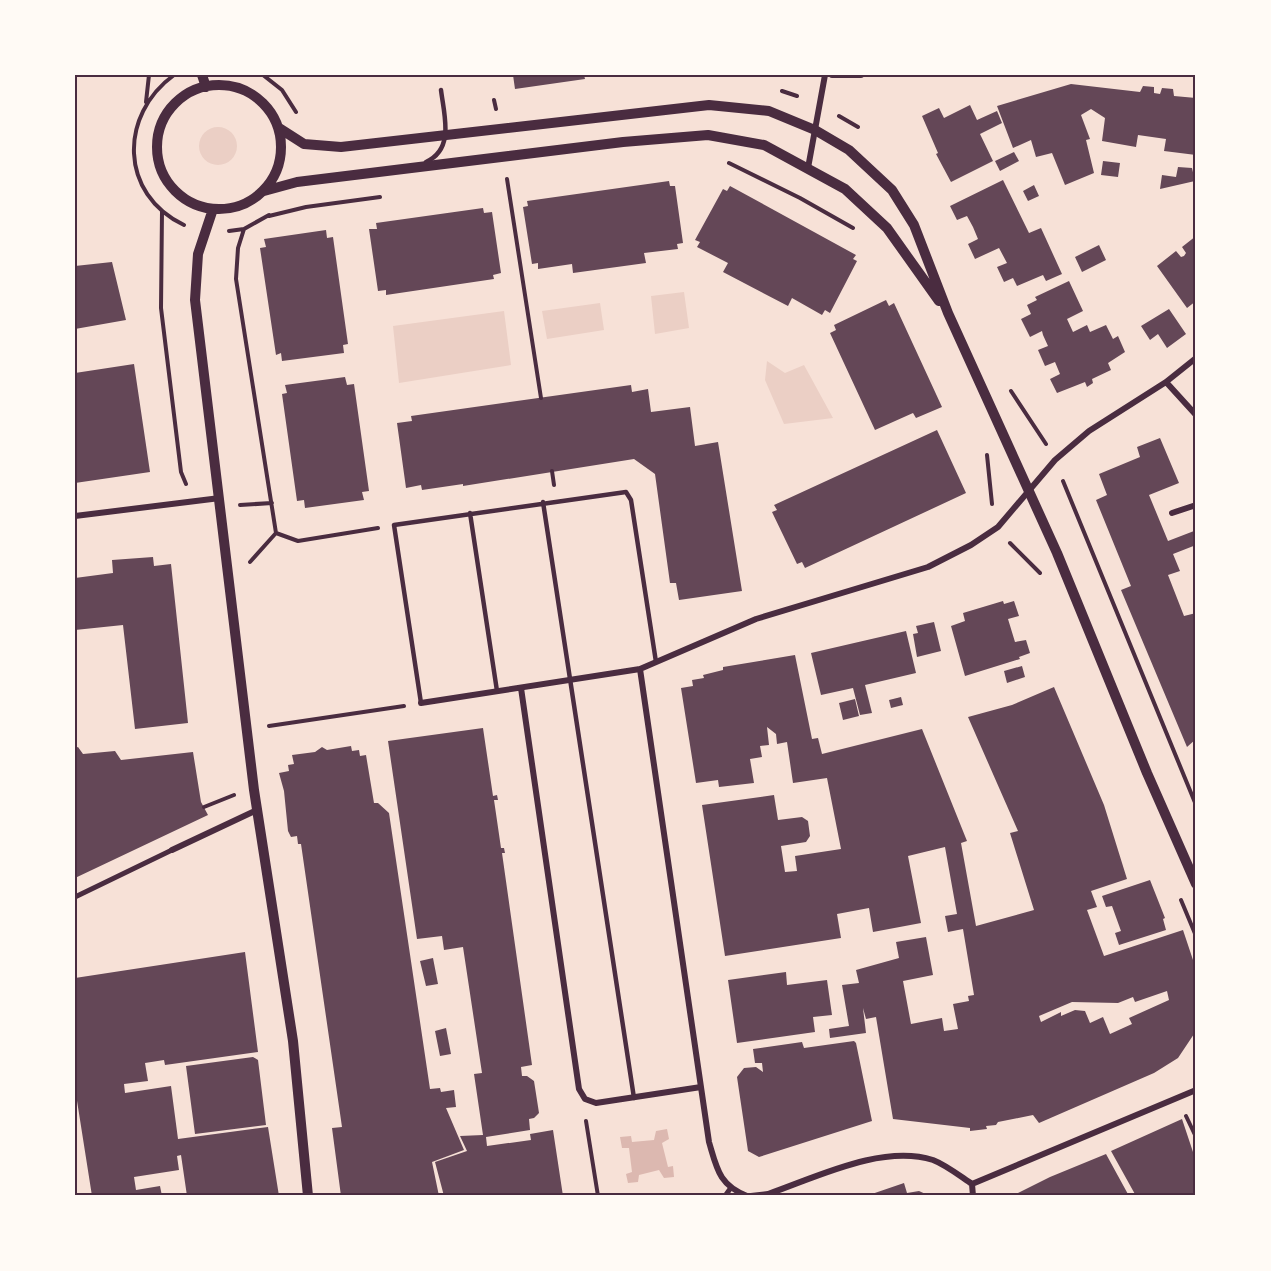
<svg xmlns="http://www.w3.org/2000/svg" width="1271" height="1271" font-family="'Fira Sans',sans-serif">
<rect width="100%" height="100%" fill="#f7e1d7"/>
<path fill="#ebcfc5" d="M199 146a19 19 0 1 1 38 0a19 19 0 1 1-38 0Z
M684,292L689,328L655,334L651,296Z
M600,303L604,330L547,339L542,311Z
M504,311L511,365L399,383L393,326Z
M767,361L785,373L804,365L833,418L784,424L765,380Z"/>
<path fill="#dcb8b0" d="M667,1129L669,1139L662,1143L668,1167L673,1166L674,1177L664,1178L659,1170L639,1175L638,1182L628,1183L626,1174L632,1172L629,1148H622L620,1137L631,1136L632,1142L654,1140L656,1131Z"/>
<path fill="#644757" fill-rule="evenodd" d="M513,75H584L585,79L515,89Z
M1071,84L1140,92L1143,86L1154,87V93L1160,94L1162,88L1173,89L1174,96L1196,98V155L1164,151L1166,139L1138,135L1136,147L1102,141L1105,118L1091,109L1081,115L1090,139L1086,140L1094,173L1065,185L1052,153L1036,157L1031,140L1013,148L997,106Z
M970,105L977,120L997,111L1002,123L980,134L993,161L951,182L936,154L938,153L922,116L939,108L944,118Z
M1014,152L1019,161L1000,171L995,161Z
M1103,161L1120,163L1118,177L1101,175Z
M1178,167L1192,168L1195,181L1160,189L1162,175L1176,177Z
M1003,180L1029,233L1041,228L1062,274L1046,281L1043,275L1017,286L1013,278L1004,282L997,267L1007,263L999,248L975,259L968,244L978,239L973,227L967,216L957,220L950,206Z
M669,181L670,186H675L683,243L677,244L678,249L644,253L646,263L573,273L572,264L538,269V263L532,264L523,207L528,206L527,201Z
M1034,185L1039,196L1028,201L1023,191Z
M730,186L856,255L853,259L857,261L830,313L825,310L822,315L792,298L788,306L723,272L728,263L697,247L700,242L695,240L723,189L727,191Z
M483,208L484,213L492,212L501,273L493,275L494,279L386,295V290L378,291L369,229H377L376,223Z
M326,230L327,238L333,237L348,344L343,345L344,353L282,361L281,353L276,355L260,248L266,247L264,239Z
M1196,236V301L1187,308L1157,266L1176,251L1181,257L1184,256L1186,253L1182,247Z
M1099,245L1106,260L1082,272L1075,257Z
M112,262L126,320L75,329V266Z
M1069,281L1083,311L1067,319L1073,332L1087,325L1090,332L1106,325L1113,339L1118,336L1125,352L1108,363L1111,370L1092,379L1093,383L1087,387L1085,382L1057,393L1050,379L1060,374L1055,362L1045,366L1038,350L1048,346L1043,335L1042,331L1030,337L1021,319L1031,314L1027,305L1037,300L1035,297Z
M886,300L889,306L894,303L942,407L916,418L913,413L875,430L830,333L836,330L834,325Z
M1169,309L1186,334L1167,348L1158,334L1150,340L1141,326Z
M134,364L150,472L75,483V373Z
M345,377L347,385L354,384L369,491L362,492L364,500L305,508L304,500L297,501L282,394L287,393L285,385Z
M631,385L632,392L648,389L651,412L690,407L695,446L718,442L742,591L679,600L676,583H670L655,474L634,459L463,486V484L422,490L421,485L406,488L397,423L412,421L411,416Z
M937,430L966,493L805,568L802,562L797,564L772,512L777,510L774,505Z
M1160,438L1179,483L1149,495L1168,541L1194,531L1196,535V545L1173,554L1180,571L1168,575L1184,616L1196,613V739L1187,747L1121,590L1131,586L1096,500L1107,495L1099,474L1140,457L1137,447Z
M153,557L154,566L171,564L188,723L135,729L123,625L75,630V578L113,573L112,560Z
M1003,601L1004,604L1014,601L1019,616L1008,619L1015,642L1026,640L1030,653L1019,657L1020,659L965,676L951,626L965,621L963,613Z
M934,622L941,651L917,657L913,634L918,633L916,626Z
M906,631L916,673L865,685L872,713L860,715L853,688L821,695L811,653Z
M795,655L812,739L818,738L822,754L922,729L967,841L961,843L976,926L1034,910L1010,833L1018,831L968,717L1012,705L1054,687L1104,805L1127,879L1091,891L1097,907L1087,910L1104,956L1183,930L1196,969V1031L1178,1058L1154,1073L1039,1123L1033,1115L998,1122L996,1125L986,1126L987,1129L970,1131V1128L893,1119L876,1017L866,1019L863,1008L866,1033L830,1038L829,1029L849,1026L842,985L859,983L856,970L899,958L896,942L926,937L933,975L903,981L911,1024L942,1018L944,1031L958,1029L953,1004L969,1001L968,996L974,995L963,929L948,932L945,916L957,914L945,847L908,856L921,923L873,932L869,908L837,914L841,938L725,956L702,805L774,795L778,820L802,817L808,821L810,836L806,842L781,846L785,872L797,871L795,856L841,849L827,778L793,783L787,742L777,744L776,734L767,727L769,745L760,746L762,757L750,759L754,783L719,787L718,780L696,783L681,688L693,686L692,680L704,678L703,675L723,670V667ZM1167,991L1169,1000L1129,1018L1132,1024L1110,1034L1103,1017L1090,1023L1085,1011L1075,1010L1061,1016V1012L1041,1022L1039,1016L1072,1002L1118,1003L1133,997L1135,1002Z
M1022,666L1025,677L1007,683L1004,671Z
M901,697L903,705L891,708L889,700Z
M855,699L859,716L843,720L839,703Z
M483,728L493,796L497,795L498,800H494L501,848H504L505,853H502L532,1065L521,1067L522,1076H527L534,1081L539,1113L534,1118L529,1119L530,1130L486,1137L487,1146L531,1140L530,1134L553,1130L563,1196H444L435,1162L467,1151L460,1136L483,1135L474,1074L482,1073L463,947L444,950L442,936L417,939L388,741Z
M351,746L352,751L359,750L360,756L366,755L374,803H378L389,813L430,1089L440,1088L441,1092L454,1090L456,1107L446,1108L464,1150L432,1162L439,1196H341L332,1128L342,1127L301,844H298L297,836L291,837L288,831L284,791L279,773L289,771L288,765L294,764L292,755L315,752L322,747L327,750Z
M78,747L83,754L115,751L121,760L193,752L201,802L208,815L75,878V748Z
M1150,880L1165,918L1163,919L1166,930L1119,945L1115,933L1121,931L1112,906L1106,907L1102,896Z
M245,952L258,1052L165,1065L164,1060L145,1063L148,1081L124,1084L125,1093L171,1086L178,1139L268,1127L279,1196H187L181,1155L177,1156L179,1170L134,1177L136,1190L160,1186L162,1196H92L75,1088V978Z
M433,958L438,984L426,986L420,961Z
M786,972L787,985L827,980L832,1015L813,1017L815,1032L737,1043L728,980Z
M446,1028L451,1054L440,1056L435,1031Z
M854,1041L856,1043L872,1121L759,1157L748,1151L737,1077L744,1068L756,1067L763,1072L762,1063H755L753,1049L802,1042L804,1048Z
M253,1057L258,1060L266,1125L195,1134L186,1066Z
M1182,1119L1193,1152L1196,1150V1196H1136L1111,1151Z
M1106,1154L1129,1196H1012L1050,1177Z
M904,1183L907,1193L919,1191L930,1196H866Z"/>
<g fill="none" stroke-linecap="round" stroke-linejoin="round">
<path stroke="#4a2c40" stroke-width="4" d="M174,75C119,115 119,194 184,225
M263,75L282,90L296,112
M782,91L797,96
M494,100L496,109
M146,102L149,75
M839,116L858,127
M729,163L800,198L853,228
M507,179L541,398
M162,211L161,308L181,472L186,484
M269,216L306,207L380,197
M244,229L238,248L236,279L276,533L250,562
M229,231L244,229L269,215
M1011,391L1046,444
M987,455L992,504
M552,471L554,485
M1063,481L1196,805
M240,505L272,503
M276,533L298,541L378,528
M1010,543L1040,573
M269,726L404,706
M204,807L234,795
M1181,900L1196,936
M1186,1116L1196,1137
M586,1121L598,1196"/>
<path stroke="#4a2c40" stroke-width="4.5" d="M426,162C455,149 444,115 441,90
M543,502L634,1098
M470,513L497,691
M421,703L394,525L626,492L631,500L656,662"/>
<path stroke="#4a2c40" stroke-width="5" d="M75,897L172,850
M725,1196L730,1189"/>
<path stroke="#4a2c40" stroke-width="6" d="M832,75H861
M808,168L825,75
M1166,382L1196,415
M1172,513L1196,505
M75,516L220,498
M640,669L709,1142C717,1169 719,1185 747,1196
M521,688L579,1089L585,1099L596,1103L701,1087
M421,703L640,669L756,619L928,567L971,545L998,527L1055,460L1089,431L1166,382L1196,358
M172,850L257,810
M972,1184L1196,1090
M972,1184L973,1196
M751,1196L768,1194C817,1177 882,1144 933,1160C946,1165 960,1176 972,1184"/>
<path stroke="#4a2c40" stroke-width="10" d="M202,75L206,87
M157 147a62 62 0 1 1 124 0a62 62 0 1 1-124 0Z
M279,128L304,144L341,147L709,105L769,111L815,130L849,150L892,190L914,225L948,313L1057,553L1147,773L1196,884
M264,191L297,182L623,142L708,135L764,145L845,189L887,228L939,301
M213,209L198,254L195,300L254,790L293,1041L308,1196"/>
</g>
<rect width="1271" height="1271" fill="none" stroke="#fffaf5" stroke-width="153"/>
<rect x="76" y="76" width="1118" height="1118" fill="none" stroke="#4a2c40" stroke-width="2"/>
</svg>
